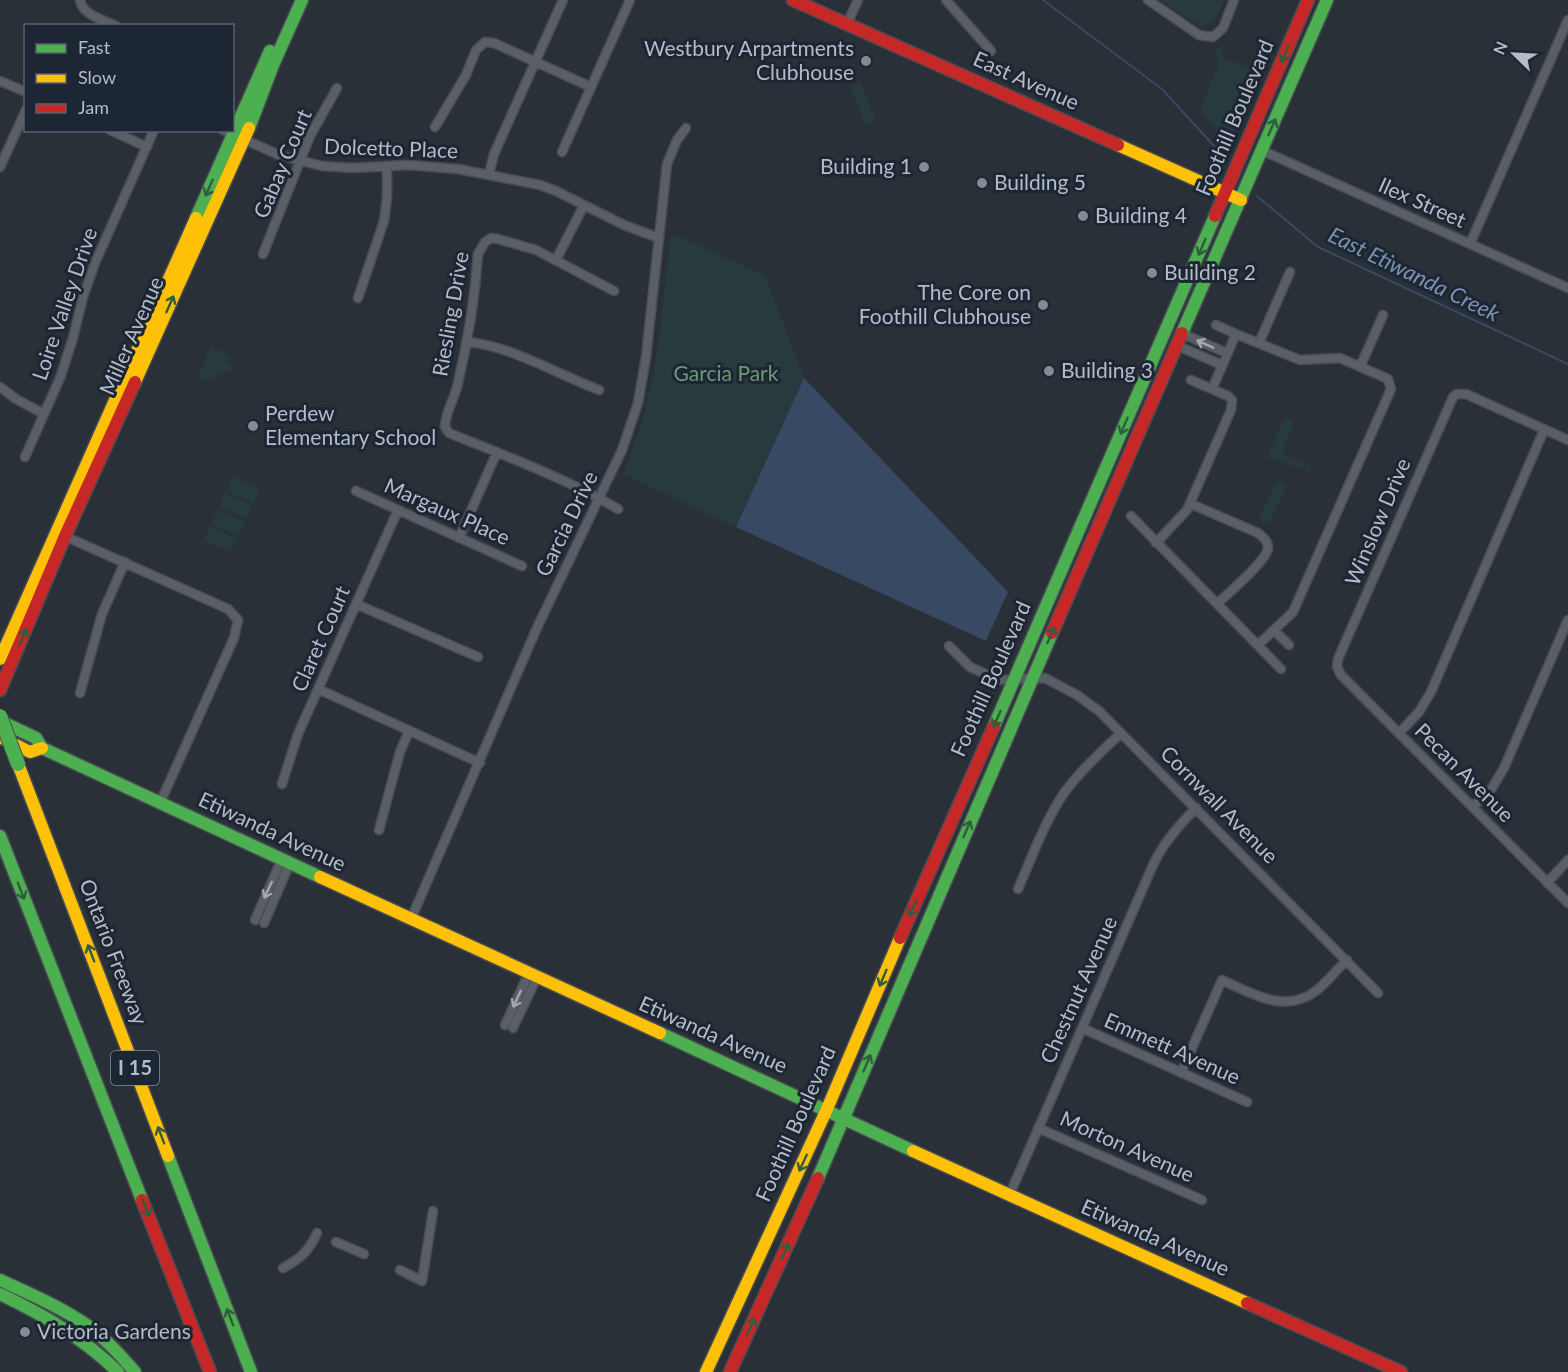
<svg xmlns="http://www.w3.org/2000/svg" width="1568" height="1372" font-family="Lato,sans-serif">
<rect width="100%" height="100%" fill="#2a3038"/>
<path fill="#273a3e" d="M1160,0H1225L1213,22L1202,26L1190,20Z
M1220,47L1225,58L1257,72L1251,92L1230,144L1224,141L1200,109L1219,63L1214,50Z
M860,82L876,121L866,126L850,86Z
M671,233L765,276L804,378L736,527L623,474C631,452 640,431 646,408C660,351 664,292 671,233Z
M211,347L228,354L230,359L227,360V363L231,362L233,370L202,381L199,373Z
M1285,416L1291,420L1293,425L1283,449V454L1311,468L1309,472L1305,471L1306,467L1303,466L1300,469L1282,460L1280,462L1267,457Z
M233,477L260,489L253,503L226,491Z
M1277,480L1287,486L1269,523L1258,519Z
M225,493L252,505L246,519L219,507Z
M218,510L245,522L238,536L211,524Z
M210,526L237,539L231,552L204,540Z"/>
<path fill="#384963" d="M804,378L1008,592L986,641L736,527Z"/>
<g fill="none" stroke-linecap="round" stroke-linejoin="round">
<path stroke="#384963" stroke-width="2" d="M1043,0L1162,89L1224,157
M1257,196L1318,247L1568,364"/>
<defs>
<path id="street" d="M80,0C82,15 104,20 116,26
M946,0L991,51
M1148,0L1199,35L1213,37L1223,28L1234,0
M847,24L858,0
M0,81L26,92
M435,127L466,75L476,50L485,42L494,43L591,87
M110,130L147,147
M223,130L279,155L322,166L352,168L408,165L458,169L540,185L556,191L624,225L659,238
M1261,150L1568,288
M562,152L630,0
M0,167L26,110
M489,174L494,154L563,0
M1470,244L1568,20
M263,254L310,136L337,88
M556,260L584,205
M614,291L536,250L498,239L491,238L485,242L478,254C475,296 468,341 458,383C455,398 445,412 445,427L449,433C506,456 565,478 618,509
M358,298L384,221L387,197V167
M1216,325L1236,334
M1183,334L1227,353
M466,342C507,344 559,375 599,390
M1259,343L1290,272
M1178,346L1222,365
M1360,367L1383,315
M1191,380L1212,389
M0,387L16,399L44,414
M1568,440L1466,394H1457L1453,397L1338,659L1337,667L1341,675L1568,903
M25,457L60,378L73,338L83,297L95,263L154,130
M356,491L522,566
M1191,504L1258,533C1263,537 1268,541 1268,548C1267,561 1227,594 1217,604
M1131,516L1281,669
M60,534L228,609L238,620L234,638L160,803
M459,538L497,452
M1156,543L1187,510L1231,410L1232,400L1228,396L1212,389L1236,334L1300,360L1340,358L1388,379L1391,389L1293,612L1258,645
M356,604L478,657
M1274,630L1289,645
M949,646L970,667L999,680L1045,678L1077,695L1099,711L1378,993
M318,689L480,763
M80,693L102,614L125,562
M1399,733L1419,712L1431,692L1544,430
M282,784L298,734L398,510
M1473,807L1492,788L1504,768L1568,620
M379,830L400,752L409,731
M1547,883L1568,860
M1018,889C1032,857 1044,823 1064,793C1080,771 1101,752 1121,733
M411,919L536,630L622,450L638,403L646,357L667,164L677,140L686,128
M255,920L282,859
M264,923L290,863
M505,1025L529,973
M513,1028L537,977
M1082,1028L1247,1102
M1181,1073L1222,980C1253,994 1286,1015 1317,990C1328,981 1337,969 1347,960
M1038,1128L1202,1200
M1009,1196L1153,865C1163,843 1179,825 1196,808
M336,1242L364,1254
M283,1268C300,1259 309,1251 317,1233
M400,1270L422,1281L433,1211"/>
<path id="fast" d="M249,128L273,65L302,0
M196,218L270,51
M1182,333L1327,0
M0,721L36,738L42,748L320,877
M994,726L1215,216
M0,836L142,1200
M660,1033L913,1151
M168,1156L251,1372
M818,1178L1052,633
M0,1280C30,1294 61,1307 88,1326C106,1339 121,1356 135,1372
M0,1294C44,1315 83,1338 118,1372"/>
<path id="slow" d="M1118,145L1241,200
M135,382L249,128
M0,659L196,218
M0,737L30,752L42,748
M18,764L168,1156
M320,877L660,1033
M913,1151L1247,1303
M706,1372L827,1109L900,938"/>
<path id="jam" d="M793,0L1118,145
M1215,216L1308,0
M1052,633L1182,333
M0,690L65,536L135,382
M900,938L994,726
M142,1200L210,1372
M1247,1303L1401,1372
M730,1372L818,1178"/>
</defs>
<use href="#street" stroke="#484c53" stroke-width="11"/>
<use href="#fast" stroke="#484c53" stroke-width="15"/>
<use href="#slow" stroke="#484c53" stroke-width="15"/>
<use href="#jam" stroke="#484c53" stroke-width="15"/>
<use href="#street" stroke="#5a5e66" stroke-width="8"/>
<use href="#fast" stroke="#4caf50" stroke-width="12"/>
<use href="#slow" stroke="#ffc107" stroke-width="12"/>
<use href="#jam" stroke="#c62828" stroke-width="12"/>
<defs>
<path id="fast-bridge" d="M0,716L18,764"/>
</defs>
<use href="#fast-bridge" stroke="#474c53" stroke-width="16" stroke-linecap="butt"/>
<use href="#fast-bridge" stroke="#4caf50" stroke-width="14"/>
</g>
<defs><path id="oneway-shaft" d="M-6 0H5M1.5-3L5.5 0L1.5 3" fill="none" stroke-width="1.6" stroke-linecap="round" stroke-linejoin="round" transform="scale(1.5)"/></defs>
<g stroke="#305d3f">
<use href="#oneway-shaft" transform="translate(1285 54) rotate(113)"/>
<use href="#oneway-shaft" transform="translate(1272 127) rotate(-66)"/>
<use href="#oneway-shaft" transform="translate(209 188) rotate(114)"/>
<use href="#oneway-shaft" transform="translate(1202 247) rotate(113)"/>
<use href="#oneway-shaft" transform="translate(170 304) rotate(-66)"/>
<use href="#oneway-shaft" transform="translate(1124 426) rotate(113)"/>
<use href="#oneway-shaft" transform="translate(1051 635) rotate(-66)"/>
<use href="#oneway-shaft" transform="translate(23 637) rotate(-68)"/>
<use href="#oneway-shaft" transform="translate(997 719) rotate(114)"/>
<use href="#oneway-shaft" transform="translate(967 829) rotate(-67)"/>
<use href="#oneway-shaft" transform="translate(21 891) rotate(69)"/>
<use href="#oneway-shaft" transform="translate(913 908) rotate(114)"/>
<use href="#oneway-shaft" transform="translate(91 953) rotate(-111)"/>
<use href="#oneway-shaft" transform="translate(883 978) rotate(113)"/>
<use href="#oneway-shaft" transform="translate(867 1063) rotate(-67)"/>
<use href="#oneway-shaft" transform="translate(161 1135) rotate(-111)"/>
<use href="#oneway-shaft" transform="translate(803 1163) rotate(115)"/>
<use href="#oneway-shaft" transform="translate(146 1208) rotate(69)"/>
<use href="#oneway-shaft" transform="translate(785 1251) rotate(-66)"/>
<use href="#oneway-shaft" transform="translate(230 1317) rotate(-111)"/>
<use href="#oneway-shaft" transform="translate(751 1326) rotate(-65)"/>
</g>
<g stroke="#a2a9b5">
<use href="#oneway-shaft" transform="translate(1205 344) rotate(-156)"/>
<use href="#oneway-shaft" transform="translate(268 890) rotate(115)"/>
<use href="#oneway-shaft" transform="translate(517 999) rotate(115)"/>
</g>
<g fill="#848b96" stroke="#1d2633" stroke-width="2">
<circle cx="866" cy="61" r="6"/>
<circle cx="924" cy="167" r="6"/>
<circle cx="982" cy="183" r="6"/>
<circle cx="1083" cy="216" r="6"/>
<circle cx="1152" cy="273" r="6"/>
<circle cx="1043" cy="305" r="6"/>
<circle cx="1049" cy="371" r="6"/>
<circle cx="253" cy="426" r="6"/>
<circle cx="25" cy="1332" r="6"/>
</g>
<g text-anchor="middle" stroke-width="6" stroke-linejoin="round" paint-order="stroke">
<rect fill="#1d2633" stroke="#878f9c" stroke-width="1.5" x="111" y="1051" width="48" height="34" rx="4.5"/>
<g font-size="20" font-weight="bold" fill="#b4bcc9">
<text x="135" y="1075">I 15</text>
</g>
<g font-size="21" fill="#b4bcc9" stroke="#1d2633" text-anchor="start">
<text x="854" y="56" text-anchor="end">Westbury Arpartments<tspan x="854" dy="24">Clubhouse</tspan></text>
<text x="912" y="174" text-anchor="end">Building 1</text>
<text x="994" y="190">Building 5</text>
<text x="1095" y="223">Building 4</text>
<text x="1164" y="280">Building 2</text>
<text x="1031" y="300" text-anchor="end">The Core on<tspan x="1031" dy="24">Foothill Clubhouse</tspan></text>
<text x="1061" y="378">Building 3</text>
<text x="265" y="421">Perdew<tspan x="265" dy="24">Elementary School</tspan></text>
<text x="37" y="1339">Victoria Gardens</text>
</g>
<g font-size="21" fill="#b4bcc9" stroke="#1d2633">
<text transform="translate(1026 81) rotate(24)" y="7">East Avenue</text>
<text transform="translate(1235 118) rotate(-67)" y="7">Foothill Boulevard</text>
<text transform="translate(391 149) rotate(2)" y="7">Dolcetto Place</text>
<text transform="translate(283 164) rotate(-67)" y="7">Gabay Court</text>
<text transform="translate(1422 203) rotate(24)" y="7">Ilex Street</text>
<text transform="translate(65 304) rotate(-71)" y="7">Loire Valley Drive</text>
<text transform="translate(451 314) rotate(-80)" y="7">Riesling Drive</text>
<text transform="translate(132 336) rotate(-66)" y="7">Miller Avenue</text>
<text transform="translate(447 512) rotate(24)" y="7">Margaux Place</text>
<text transform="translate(1378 522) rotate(-67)" y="7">Winslow Drive</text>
<text transform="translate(567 524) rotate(-64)" y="7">Garcia Drive</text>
<text transform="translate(321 639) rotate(-66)" y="7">Claret Court</text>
<text transform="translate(991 679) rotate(-66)" y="7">Foothill Boulevard</text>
<text transform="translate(1464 773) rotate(45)" y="7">Pecan Avenue</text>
<text transform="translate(1219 805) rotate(45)" y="7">Cornwall Avenue</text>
<text transform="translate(272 832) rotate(25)" y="7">Etiwanda Avenue</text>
<text transform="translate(113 952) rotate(69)" y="7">Ontario Freeway</text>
<text transform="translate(1079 990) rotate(-66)" y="7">Chestnut Avenue</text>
<text transform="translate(713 1035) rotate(24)" y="7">Etiwanda Avenue</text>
<text transform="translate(1172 1049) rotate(24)" y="7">Emmett Avenue</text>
<text transform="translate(796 1124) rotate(-66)" y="7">Foothill Boulevard</text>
<text transform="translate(1127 1147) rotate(24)" y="7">Morton Avenue</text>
<text transform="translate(1155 1238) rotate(24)" y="7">Etiwanda Avenue</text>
</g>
<g font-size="21" fill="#6b9a76" stroke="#1d2633">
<text x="726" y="381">Garcia Park</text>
</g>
<g font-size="22" font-style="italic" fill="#7c92b1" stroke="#1d2633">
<text transform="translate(1414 274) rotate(26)" y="8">East Etiwanda Creek</text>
</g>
</g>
<rect x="24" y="24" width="210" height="108" fill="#1d2633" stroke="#59626f" stroke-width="1.5"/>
<rect x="36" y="44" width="30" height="9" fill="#4caf50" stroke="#59626f" stroke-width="1.5"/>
<text x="78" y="54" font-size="18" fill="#b4bcc9">Fast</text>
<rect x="36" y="74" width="30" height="9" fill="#ffc107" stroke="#59626f" stroke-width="1.5"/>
<text x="78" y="84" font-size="18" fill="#b4bcc9">Slow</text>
<rect x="36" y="104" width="30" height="9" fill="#c62828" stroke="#59626f" stroke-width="1.5"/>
<text x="78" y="114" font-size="18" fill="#b4bcc9">Jam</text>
<g transform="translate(1514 54) rotate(294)" stroke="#1d2633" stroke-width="4.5" paint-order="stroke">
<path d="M0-4.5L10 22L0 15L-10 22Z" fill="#b4bcc9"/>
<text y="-9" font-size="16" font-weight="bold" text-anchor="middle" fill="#b4bcc9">N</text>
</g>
</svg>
